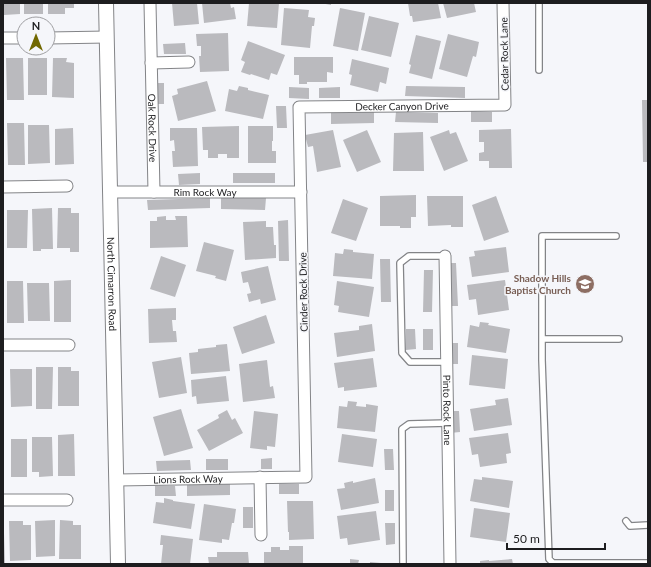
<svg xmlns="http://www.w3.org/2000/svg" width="651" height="567" font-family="Lato,sans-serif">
<rect width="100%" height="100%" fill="#f5f6fa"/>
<path fill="#bababe" d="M3,3H20V14L4,15Z
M24,3H43V14H24Z
M48,3H74V8H65V14H48Z
M172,3H197L199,24L174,26Z
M202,3H230L231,8L234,7L236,19L204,23Z
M249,3H279L277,28L247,26Z
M320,3H331V5Z
M408,3H438L441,18L413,22L412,16H410Z
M443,3H474L476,12L447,18Z
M284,8L309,10L308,17L315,18L314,26H312L310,48L281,45Z
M340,8L365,13L358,51L333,46Z
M369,16L399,23L391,57L361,50Z
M228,33L229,71L200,72L199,56H201V46H197L196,34Z
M448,34L479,42L476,57L473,56L467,77L439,69Z
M416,35L441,41L432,79L409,73L411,65L409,64Z
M248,41L285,55L277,75L271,73L269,80L251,74L250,75L241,72L245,62L241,60Z
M185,43L186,54H164L163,44Z
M294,57H333V73L327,72V82H307V84H299V75H294Z
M6,58H23L24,100H7Z
M28,58H47V95H28Z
M53,58H67L66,62L74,63V98L52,97Z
M352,59L389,68L386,84L380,82L378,92L350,85L352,75L349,74Z
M207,81L216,111L178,121L172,96L178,94L177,89Z
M154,83H164V104H154Z
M239,86L248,88V90L269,95L263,119L225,111L229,89L237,91Z
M406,86L465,87V98L405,96Z
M289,87L309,88V99L289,98Z
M340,87V98H319V88Z
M642,100H648V162H643Z
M276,106H286L287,128H277Z
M471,111L492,112V122H471Z
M374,112V123L331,124V113Z
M396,112L438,113V123L395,122Z
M7,123H24L25,165H8Z
M28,125H49L50,163L28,164Z
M239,126V158H227V154H218V158H208V150H203L202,127Z
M248,126H273V141H272V151H276V163H248Z
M73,128L74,164L55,165V129Z
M170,128H197L198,166L173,167L172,151H175L174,140L170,141Z
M511,129L512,168H489V161H479V153L484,152V142H479V130Z
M333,130L341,167L317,172L313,146L308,147L305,135Z
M367,130L381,162L357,172L343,140Z
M449,130L450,134L456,132L468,161L444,171L430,137Z
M423,132L424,171H393L394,133Z
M200,173V184L179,185L178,174Z
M233,173H275V183H233Z
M416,195V217H411V228H400V226H380V196Z
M427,196H463V227H451V225L428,226Z
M496,196L509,232L484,241L472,205Z
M210,198V208L148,210L147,200Z
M221,198H266L265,210L221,209Z
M343,199L368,208L356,241L331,233Z
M52,208L53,249H41V251H33L32,209Z
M58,208H71V213H79V252H70V248H57Z
M7,210H28L27,248H7Z
M166,216V220H176L175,216H187L188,247L150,248V221H157V217Z
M288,220L289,261H279L278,221Z
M266,221V227H273L274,245H276V258L245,260L243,222Z
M204,242L234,250L226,281L215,278L216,276L196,271Z
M506,247L509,272L472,277L469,257L475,256L474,251Z
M344,249L353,250V252L374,254L372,279L333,276L335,253L343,254Z
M161,256L186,265L175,297L150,289Z
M380,259H390L391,302H381Z
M446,263H456L458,306H448Z
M268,266L276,300L261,304L260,299L249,302L247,294L251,293L248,282L243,283L241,272Z
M424,270H433L432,312H423Z
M71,280V322H54V281Z
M505,280L509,310L478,315L476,299L469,300L467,285Z
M7,281H23L24,323H7Z
M337,281L374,287L369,317L338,312L339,306L334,305Z
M27,283H49L50,321H28Z
M176,308V320H172L173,331H176L177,342L149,343L148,309Z
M266,315L275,343L242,354L233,327Z
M480,322L489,323L488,325L510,329L506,353L467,347L470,325L479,327Z
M372,324L375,351L337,357L334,333L359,330V326Z
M406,329H415L416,349L406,350Z
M423,329H433V350H423Z
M448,343H458V364H448Z
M227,344L230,371L191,374L189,353L198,352V349L216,347V345Z
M472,355L508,359L505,389L469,385Z
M181,357L187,393L159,398L152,362Z
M373,358L377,387L344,391V387L338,388L334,363Z
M267,360L270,387L273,386L275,398L243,402L239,364Z
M36,367H53L52,409H36Z
M58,367H71V371H79V406H58Z
M10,369H32V406L11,407Z
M226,376L229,401L197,404L196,396L192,397L191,380Z
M508,398L512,425L474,431L470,409L496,405L495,400Z
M348,401L357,402L356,406L366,407V404L378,406L375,432L337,428L339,406L347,407Z
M181,409L193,448L164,456L153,417Z
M227,410L232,420L235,418L243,433L209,451L197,430L219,418L218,415Z
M254,411L278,414L275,447L267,446V450L250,448Z
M449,411H459L460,432L450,433Z
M508,433L511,453L506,454L507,463L480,467L478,454L472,455L469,438Z
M74,434L75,476H58V435Z
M342,434L377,439L373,467L338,462Z
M32,437H52L53,476L39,477V472H32Z
M11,439H27V477H11Z
M384,449H393L394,470H385Z
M272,458V469H261V459Z
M206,459H228V470H206Z
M190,460L191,470L157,471L156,461Z
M482,477L513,481L509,508L470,501L474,479L482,480Z
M375,478L379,503L341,510L337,489L345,488L344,483L353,481V483Z
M230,484V495L187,496V485Z
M279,484H299V494H279Z
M155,486H175L176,496H155Z
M385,490H394V511H385Z
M164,498L173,500V501L195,504L191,529L153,523L156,502L164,503Z
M287,501H313L314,539L289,540V532H288Z
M204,504L236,509L234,523H232L229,540L222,539V543L199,540Z
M243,507H253V528H243Z
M474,508L510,513L506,542L470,537Z
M376,511L380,540L348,545L347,538L340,539L337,516Z
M55,520V556L36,557L35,521Z
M60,520L73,521V525H81V559H59Z
M9,521H23V525H31V560L10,561Z
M385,523H395V544L386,545Z
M3,533H4L5,563H3Z
M161,535L193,539L190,564H161L163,545H160Z
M289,546H303V564H264V552H271V547H280V550H289Z
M217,552H248L249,564H209L208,557H217Z
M350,559L359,560L358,564H350Z
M512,559L513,564H480V561L489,560V561Z
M370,562L381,563L380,564H370Z"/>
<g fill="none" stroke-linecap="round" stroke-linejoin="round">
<defs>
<path id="service" d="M539,70V3
M616,236H542V360L549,559L553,563H648
M445,256H409L400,263L402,353L410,362H447
M542,339H619
M626,521L630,526L648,525
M403,564L402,429L409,424L448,423"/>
<g id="minor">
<path id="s1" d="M150,3L154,192"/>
<path d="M3,38H24"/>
<path d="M48,38L107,37"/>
<path d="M151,63L189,62"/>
<path d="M3,187L67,186"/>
<path id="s2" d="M110,192H301"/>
<path id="s3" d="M445,256L450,564"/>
<path d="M3,345H69"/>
<path d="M260,477L261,535"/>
<path id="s4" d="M117,480L306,477L299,107L505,105L503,3"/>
<path d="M3,500H67"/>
</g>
<g id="tertiary">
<path id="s5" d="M106,3L118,564"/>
</g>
</defs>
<use href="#service" stroke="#838487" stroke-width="8"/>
<use href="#minor" stroke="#838487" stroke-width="13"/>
<use href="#tertiary" stroke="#838487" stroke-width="16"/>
<use href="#service" stroke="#fff" stroke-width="5.5"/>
<use href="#minor" stroke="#fff" stroke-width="11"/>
<use href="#tertiary" stroke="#fff" stroke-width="14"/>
</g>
<defs>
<symbol id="school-disc" viewBox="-11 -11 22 22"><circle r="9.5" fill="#8d6e63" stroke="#f5f6fa"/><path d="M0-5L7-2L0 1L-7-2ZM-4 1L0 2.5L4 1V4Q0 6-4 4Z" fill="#fff"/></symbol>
</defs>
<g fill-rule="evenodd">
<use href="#school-disc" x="574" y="273" width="22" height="22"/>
</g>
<g text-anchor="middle" stroke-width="3" stroke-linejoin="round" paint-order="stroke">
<g font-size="10" fill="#1d1d1f" stroke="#f5f6fa">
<text transform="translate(504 54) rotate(-91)" y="4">Cedar Rock Lane</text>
<text dy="4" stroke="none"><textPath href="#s4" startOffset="662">Decker Canyon Drive</textPath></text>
<text dy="4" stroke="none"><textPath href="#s1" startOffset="125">Oak Rock Drive</textPath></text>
<text dy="4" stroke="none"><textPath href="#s2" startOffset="95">Rim Rock Way</textPath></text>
<text dy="4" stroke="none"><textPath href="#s5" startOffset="281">North Cimarron Road</textPath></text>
<text transform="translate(303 292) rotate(-91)" y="4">Cinder Rock Drive</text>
<text dy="4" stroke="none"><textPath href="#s3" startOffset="154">Pinto Rock Lane</textPath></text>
<text dy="4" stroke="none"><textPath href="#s4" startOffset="71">Lions Rock Way</textPath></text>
</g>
<g font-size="10" font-weight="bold" fill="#785e54" stroke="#f5f6fa" text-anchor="end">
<text x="571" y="282">Shadow Hills<tspan x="571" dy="12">Baptist Church</tspan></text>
</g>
</g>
<rect width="651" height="567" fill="none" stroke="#1d1d1f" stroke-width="8"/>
<g transform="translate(36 36)"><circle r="19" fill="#f5f6fa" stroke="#9f9fa2"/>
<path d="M0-3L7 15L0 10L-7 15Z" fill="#716800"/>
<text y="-6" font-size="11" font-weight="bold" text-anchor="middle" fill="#1d1d1f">N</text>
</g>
<path d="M507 543v6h98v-6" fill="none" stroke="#1d1d1f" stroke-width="2"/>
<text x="513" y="543" font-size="12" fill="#1d1d1f" stroke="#f5f6fa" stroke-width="3" paint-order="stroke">50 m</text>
</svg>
